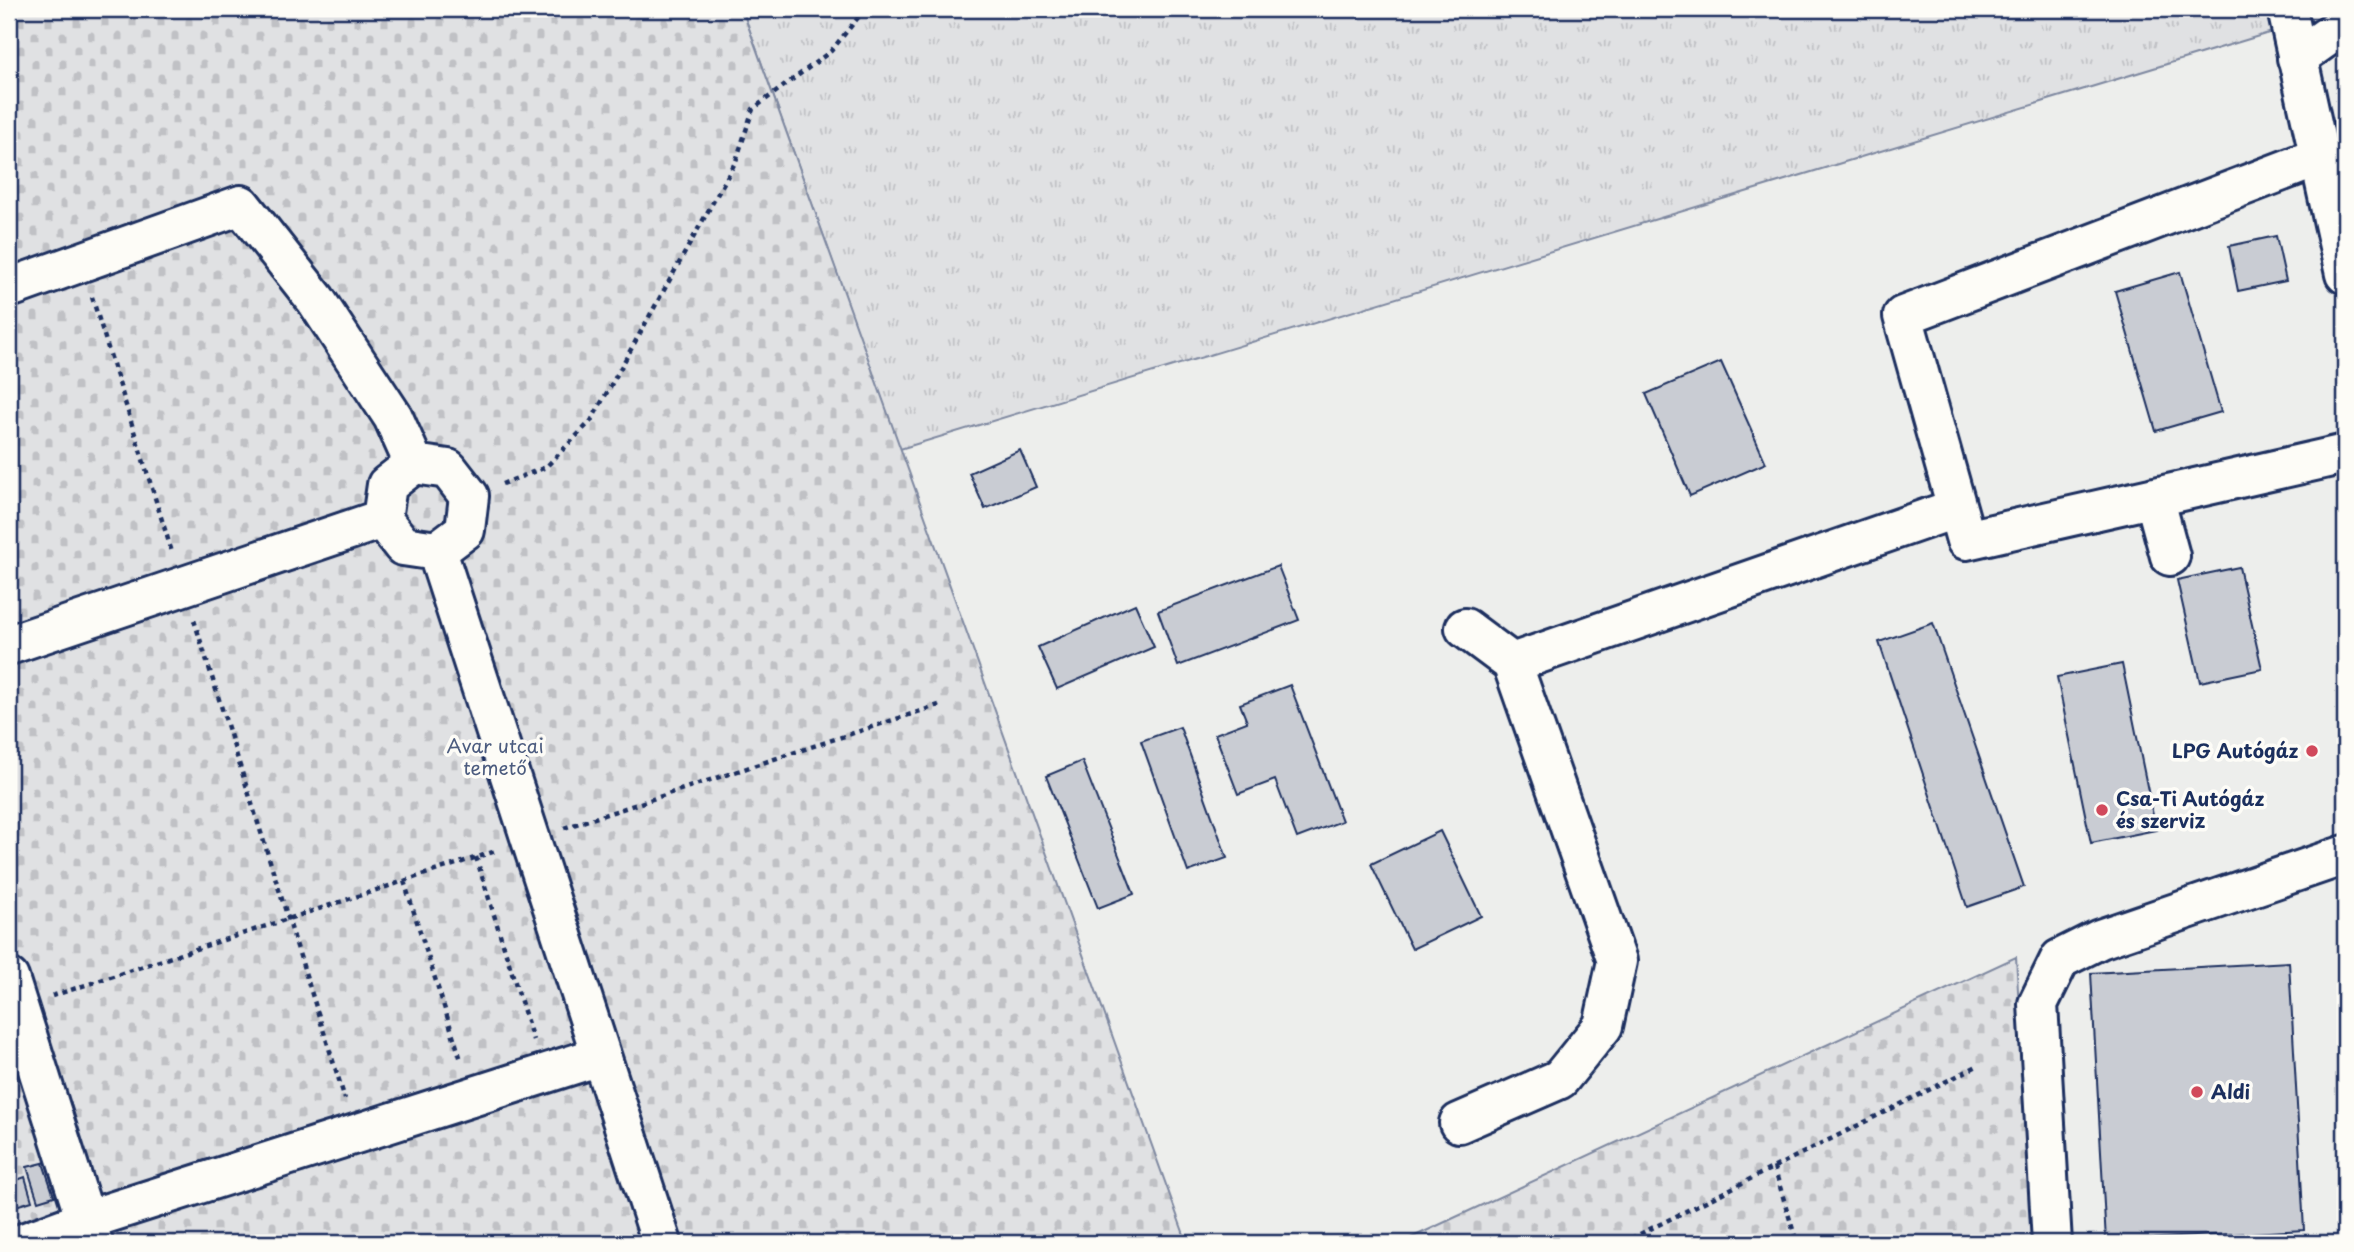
<svg xmlns="http://www.w3.org/2000/svg" width="2354" height="1252" font-family="'Playpen Sans',sans-serif">
<defs>
<pattern id="grass-tufts" width="24" height="20" patternUnits="userSpaceOnUse" patternTransform="scale(1.75)"><rect width="24" height="20" fill="#e0e1e3"/><path d="M3 7l-1-3M5 7V3M7 7l1-3M15 17l-1-3M17 17v-4M19 17l1-3" fill="none" stroke="#c0c1c5"/></pattern>
<pattern id="cemetery-stones" width="16" height="16" patternUnits="userSpaceOnUse" patternTransform="scale(1.75)"><rect width="16" height="16" fill="#e0e1e3"/><path d="M2 7V4a2 2 0 0 1 4 0v3zM10 15v-3a2 2 0 0 1 4 0v3z" fill="#c0c1c5"/></pattern>
</defs>
<rect width="100%" height="100%" fill="#fdfcf7"/>
<filter id="ink" filterUnits="userSpaceOnUse"><feTurbulence type="fractalNoise" baseFrequency=".0143" numOctaves="2"/><feDisplacementMap in="SourceGraphic" scale="14" xChannelSelector="R" yChannelSelector="G"/><feConvolveMatrix kernelMatrix="1 2 1 2 8 2 1 2 1" color-interpolation-filters="sRGB"/></filter>
<g filter="url(#ink)">
<path fill="#edeeec" d="M2278,9H2345V1243H2033L2015,958L1400,1243H1187L900,449L2281,29Z"/>
<path fill="url(#grass-tufts)" stroke="#7e88a0" stroke-width="2" d="M742,9H2278L2282,29L900,449Z"/>
<path fill="url(#cemetery-stones)" stroke="#7e88a0" stroke-width="2" d="M9,9H742L1187,1243H9Z
M2016,957L2033,1243H1400Z"/>
<path fill="#c9ccd3" stroke="#1b2f5e" stroke-width="2" d="M2276,236L2286,281L2238,291L2229,246Z
M2180,272L2221,412L2156,431L2115,291Z
M1721,362L1766,463L1690,496L1646,394Z
M1020,450L1036,487L985,509L969,473Z
M1278,566L1299,620L1178,666L1158,611Z
M2239,567L2262,669L2200,682L2177,580Z
M1135,604L1154,647L1057,689L1038,647Z
M1933,623L2024,887L1967,907L1879,642Z
M2122,664L2156,830L2091,843L2057,677Z
M1290,685L1342,821L1297,838L1275,780L1238,794L1215,734L1247,722L1240,704Z
M1180,727L1227,858L1188,872L1141,741Z
M1082,761L1134,894L1098,908L1046,776Z
M1440,831L1481,916L1412,949L1371,864Z
M2289,962L2304,1230L2106,1241L2091,973Z
M59,1158L69,1190L54,1196L43,1163Z
M43,1163L54,1196L38,1201L27,1167Z
M25,1177L32,1201L9,1208V1183Z"/>
<g fill="none" stroke-linecap="round" stroke-linejoin="round">
<defs>
<path id="minor" d="M2297,58L2345,24
M2319,157L1903,316L1966,540L2345,454
M9,288L241,205L316,300L393,417L414,464
M414,464L448,469L469,496L465,530L437,551L403,546L382,519L387,485Z
M2154,497L2170,556
M437,551L662,1243
M1465,628L1512,663L1957,508
M9,645L382,519
M9,978L93,1243
M1459,1123L1560,1079L1603,1026L1617,961L1512,663
M23,1243L86,1220L600,1056
M2052,1243L2038,1004L2060,959L2100,939L2345,855"/>
<path id="major" d="M2287,9L2345,274"/>
</defs>
<use href="#minor" stroke="#1b2f5e" stroke-width="44"/>
<use href="#major" stroke="#1b2f5e" stroke-width="44"/>
<path stroke="#1b2f5e" stroke-width="4.5" stroke-dasharray="5 5" stroke-linecap="butt" d="M92,297L172,552
M502,484L546,467L591,421L736,161L753,109L831,51L865,9
M194,620L345,1099
M564,828L939,705
M476,857L533,1040
M404,881L461,1060
M52,996L496,851
M1774,1167L1797,1243
M1622,1243L1977,1066"/>
<use href="#minor" stroke="#fdfcf7" stroke-width="38"/>
<use href="#major" stroke="#fdfcf7" stroke-width="38"/>
</g>
</g>
<g fill="#d1495b" stroke="#fdfcf7" stroke-width="2.5">
<circle cx="2312" cy="751" r="7"/>
<circle cx="2102" cy="810" r="7"/>
<circle cx="2197" cy="1092" r="7"/>
</g>
<g text-anchor="middle" stroke-width="7" stroke-linejoin="round" paint-order="stroke">
<g font-size="19" fill="#4c5c7f" stroke="#fdfcf7">
<text x="495" y="753">Avar utcai<tspan x="495" dy="22">temető</tspan></text>
</g>
<g font-size="19" font-weight="bold" fill="#1b2f5e" stroke="#fdfcf7" text-anchor="start">
<text x="2298" y="758" text-anchor="end">LPG Autógáz</text>
<text x="2116" y="806">Csa-Ti Autógáz<tspan x="2116" dy="22">és szerviz</tspan></text>
<text x="2211" y="1099">Aldi</text>
</g>
</g>
<rect width="2354" height="1252" fill="none" stroke="#fdfcf7" stroke-width="35"/>
<rect x="18" y="18" width="2319" height="1217" fill="none" stroke="#1b2f5e" stroke-width="2.5" filter="url(#ink)"/>
</svg>
